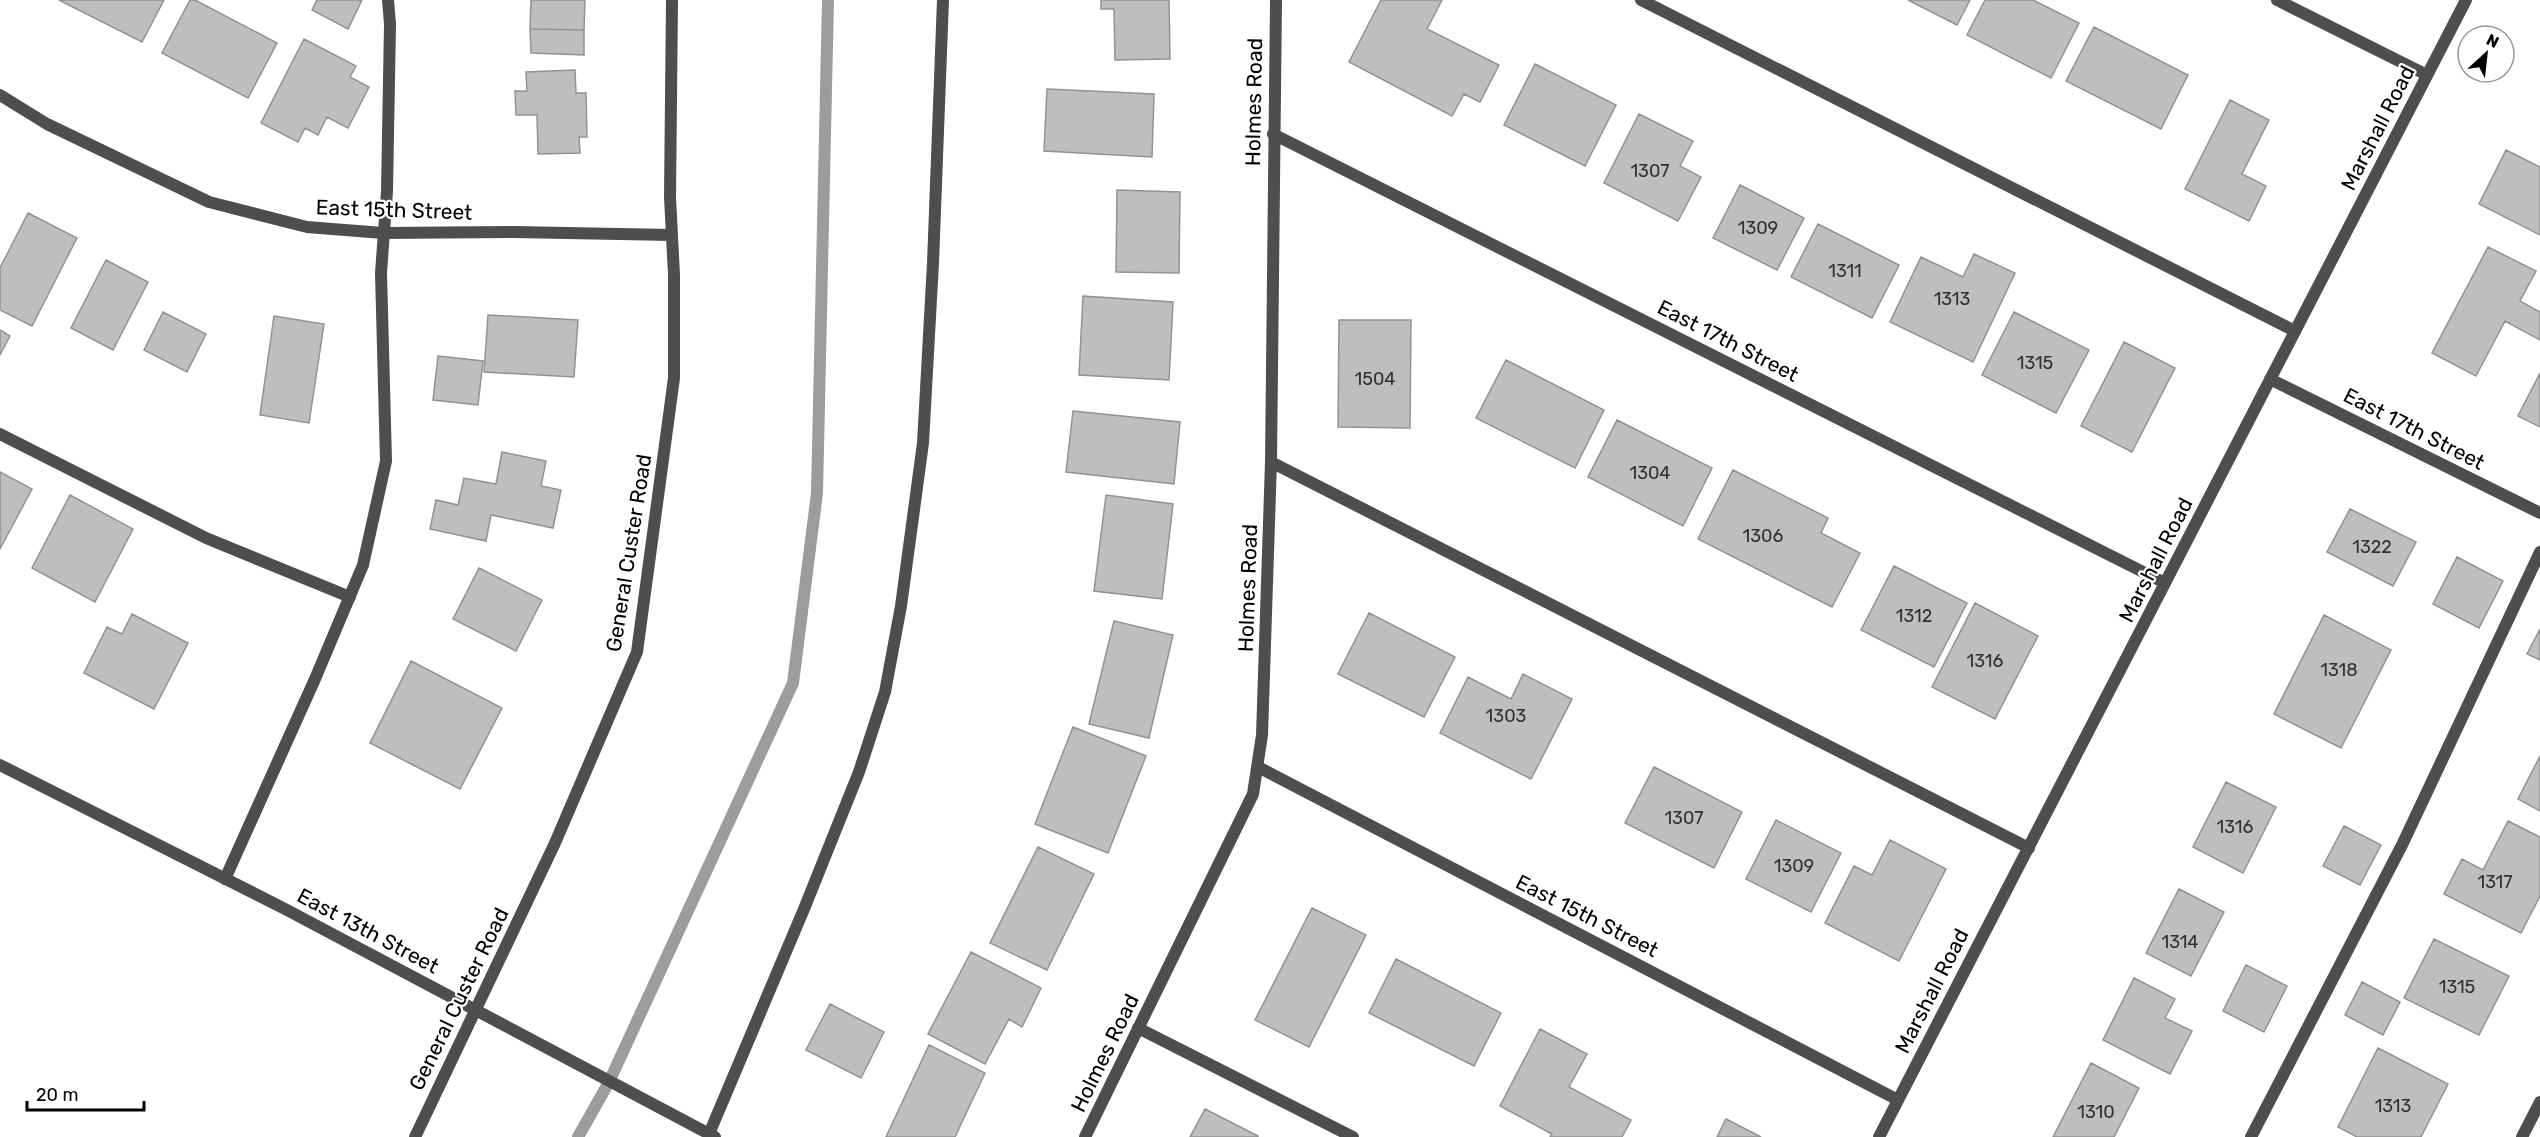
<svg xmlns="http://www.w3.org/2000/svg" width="2540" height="1137" font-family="Rubik,sans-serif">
<rect width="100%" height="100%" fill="#fff"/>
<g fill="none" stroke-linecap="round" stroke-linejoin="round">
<path stroke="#9c9c9c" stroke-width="12" d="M578,1137L609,1082L793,683L817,493L828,0"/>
</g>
<path fill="#bebebe" stroke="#929292" stroke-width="1.5" d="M59,0H164L142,42Z
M190,0H195L277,43L248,98L162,53Z
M317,0H362L348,29L312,10Z
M531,0H585L584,30L530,29Z
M1101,0H1169L1170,59L1115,60L1114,9H1101Z
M1381,0H1442L1427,29L1499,65L1480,102L1464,94L1452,116L1349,62Z
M1908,0H1970L1957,25Z
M1985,0H2033L2079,23L2051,78L1967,35Z
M2094,27L2188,75L2161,129L2066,81Z
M530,29L584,30V55L531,53Z
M304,39L356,66L350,77L369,87L348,128L327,117L318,135L305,128L298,142L261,123Z
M1535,64L1616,105L1585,166L1504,125Z
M575,70L576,93H586L587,137H579L580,153L538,154L537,115H516L515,91H527L526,72Z
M1047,89L1154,94L1152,157L1044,151Z
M2230,100L2269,120L2242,174L2266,186L2249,221L2185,189Z
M1639,114L1693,141L1680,166L1701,177L1678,221L1604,183Z
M2506,150L2540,167V235L2479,204Z
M1740,185L1804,218L1777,270L1713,238Z
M1117,190L1180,192L1179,273L1116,272Z
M28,213L77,238L32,326L0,310V268Z
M1818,224L1899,265L1872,318L1791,277Z
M2488,247L2536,271L2520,301L2540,312V340L2505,321L2476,376L2432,353Z
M1974,254L2015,273L1973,362L1890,322L1921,257L1963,277Z
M106,260L148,282L113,350L71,328Z
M1083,296L1173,302L1169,380L1079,375Z
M163,312L206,334L187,372L144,350Z
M2014,312L2089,350L2056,413L1982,375Z
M488,315L578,320L574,377L484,372Z
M274,316L324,324L309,423L260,415Z
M1339,320H1411L1410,428L1338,427Z
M0,330L10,336L0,355Z
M2124,342L2175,368L2132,452L2081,426Z
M438,356L483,361L478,405L433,400Z
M1506,360L1604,410L1575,468L1476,418Z
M2540,373V427L2518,416Z
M1073,411L1180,422L1174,484L1066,472Z
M1617,420L1712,468L1683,526L1588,477Z
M502,452L546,461L541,486L561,490L553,528L491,515L486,541L430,529L436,500L458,505L464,478L496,484Z
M1733,470L1828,518L1821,533L1860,553L1832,607L1698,539Z
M0,472L32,489L0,549Z
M70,495L133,529L95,602L32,568Z
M1106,495L1173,504L1162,599L1094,591Z
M2350,509L2416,542L2393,586L2327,552Z
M2457,557L2503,581L2479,628L2433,604Z
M1894,566L1967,603L1934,667L1861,630Z
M479,568L542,600L516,651L453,619Z
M1975,603L2038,636L1995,719L1932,687Z
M1369,613L1455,657L1424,717L1338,674Z
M132,614L188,643L154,709L84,673L107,627L122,634Z
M2324,615L2391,650L2341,748L2274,714Z
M1114,621L1173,635L1149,738L1089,724Z
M2540,629V660L2527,654Z
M411,661L502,708L460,789L370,743Z
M1523,674L1572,699L1531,779L1440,733L1468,677L1511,699Z
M1073,727L1146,756L1108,853L1035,824Z
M2540,756V811L2518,799Z
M1654,767L1742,812L1714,868L1625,823Z
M2226,782L2276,807L2243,873L2193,847Z
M1776,820L1841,853L1811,912L1746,879Z
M2508,821L2540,837V896L2521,933L2444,894L2462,859L2483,870Z
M2344,826L2381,845L2360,885L2323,866Z
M1890,840L1946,869L1899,961L1825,923L1854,866L1872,875Z
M1038,847L1094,874L1047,970L990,943Z
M2179,889L2224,912L2191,976L2146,953Z
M1312,908L1366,935L1309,1047L1255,1020Z
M2434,939L2509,976L2479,1035L2404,998Z
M971,952L1041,988L1022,1027L1009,1019L985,1064L928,1034Z
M1396,959L1501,1013L1474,1066L1369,1013Z
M2246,965L2287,986L2264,1032L2223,1011Z
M2134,978L2175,999L2165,1018L2192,1031L2170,1074L2103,1040Z
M2362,982L2400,1002L2383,1035L2345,1015Z
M830,1004L884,1032L861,1078L806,1050Z
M1540,1029L1587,1054L1569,1087L1631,1120L1622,1137H1550L1552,1134L1500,1106Z
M929,1045L985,1073L955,1137H886Z
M2378,1048L2448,1084L2421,1137H2357L2338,1127Z
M2091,1063L2139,1088L2114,1137H2053Z
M1205,1109L1258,1136V1137H1190Z
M1726,1119L1761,1137H1717Z"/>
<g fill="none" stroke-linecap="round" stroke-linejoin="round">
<path stroke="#4e4e4e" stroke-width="12" d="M1641,0L2295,331
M0,434L206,538L350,597
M1271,462L2029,848
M225,879L315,679L363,565L386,461L381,273L387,191L390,24L388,0
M1138,1028L1353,1137
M709,1134L804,909L859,772L885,692L901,606L923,443L933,263L943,0
M2251,1137L2402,845L2540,552"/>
<path stroke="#4e4e4e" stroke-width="12" d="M2277,0L2427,75
M0,95L47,124L209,202L307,227L383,233L514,232L672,235
M1273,134L2165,583
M2270,379L2540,513
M1258,767L1898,1100
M415,1137L555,843L637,652L674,378V275L670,197L672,0
M1085,1137L1253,794L1262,735L1271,462L1276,0
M1879,1137L2466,0
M2522,1137L2540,1102"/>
<path stroke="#4e4e4e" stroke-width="12" d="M0,765L287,910L715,1137"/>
</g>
<g text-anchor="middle" stroke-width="4.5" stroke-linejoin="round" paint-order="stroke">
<g font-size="18" fill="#303030">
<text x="1650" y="177">1307</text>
<text x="1758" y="234">1309</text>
<text x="1845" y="277">1311</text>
<text x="1952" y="305">1313</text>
<text x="2035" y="369">1315</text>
<text x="1375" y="385">1504</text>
<text x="1650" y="479">1304</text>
<text x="1763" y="542">1306</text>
<text x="2372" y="553">1322</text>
<text x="1914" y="622">1312</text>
<text x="1985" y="667">1316</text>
<text x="2339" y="676">1318</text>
<text x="1506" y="722">1303</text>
<text x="1684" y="824">1307</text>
<text x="2235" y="833">1316</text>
<text x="1794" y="872">1309</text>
<text x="2495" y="888">1317</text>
<text x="2180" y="948">1314</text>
<text x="2457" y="993">1315</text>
<text x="2393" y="1112">1313</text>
<text x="2096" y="1118">1310</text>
</g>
<g font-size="21" fill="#000" stroke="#fff">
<text transform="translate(1254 102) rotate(-89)" y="7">Holmes Road</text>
<text transform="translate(2378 128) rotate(-63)" y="7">Marshall Road</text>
<text transform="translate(394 210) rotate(2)" y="7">East 15th Street</text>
<text transform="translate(1728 341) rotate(27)" y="7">East 17th Street</text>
<text transform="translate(2414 429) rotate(27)" y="7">East 17th Street</text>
<text transform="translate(629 553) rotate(-81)" y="7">General Custer Road</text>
<text transform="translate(2156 560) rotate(-63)" y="7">Marshall Road</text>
<text transform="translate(1248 588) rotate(-88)" y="7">Holmes Road</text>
<text transform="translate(1587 916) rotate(27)" y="7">East 15th Street</text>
<text transform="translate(368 931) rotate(28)" y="7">East 13th Street</text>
<text transform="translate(1932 991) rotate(-63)" y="7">Marshall Road</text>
<text transform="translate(459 999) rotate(-64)" y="7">General Custer Road</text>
<text transform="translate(1105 1053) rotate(-64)" y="7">Holmes Road</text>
</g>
</g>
<g transform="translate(2486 54) rotate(27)"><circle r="28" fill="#ffffff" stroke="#999999" stroke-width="1.5"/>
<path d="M0-4.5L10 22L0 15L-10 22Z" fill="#000000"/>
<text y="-9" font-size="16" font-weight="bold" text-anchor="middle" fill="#000000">N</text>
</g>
<path d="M27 1101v9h117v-9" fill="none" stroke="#000000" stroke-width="3"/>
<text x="36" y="1101" font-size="18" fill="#000000" stroke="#ffffff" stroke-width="4.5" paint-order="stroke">20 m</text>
</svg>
